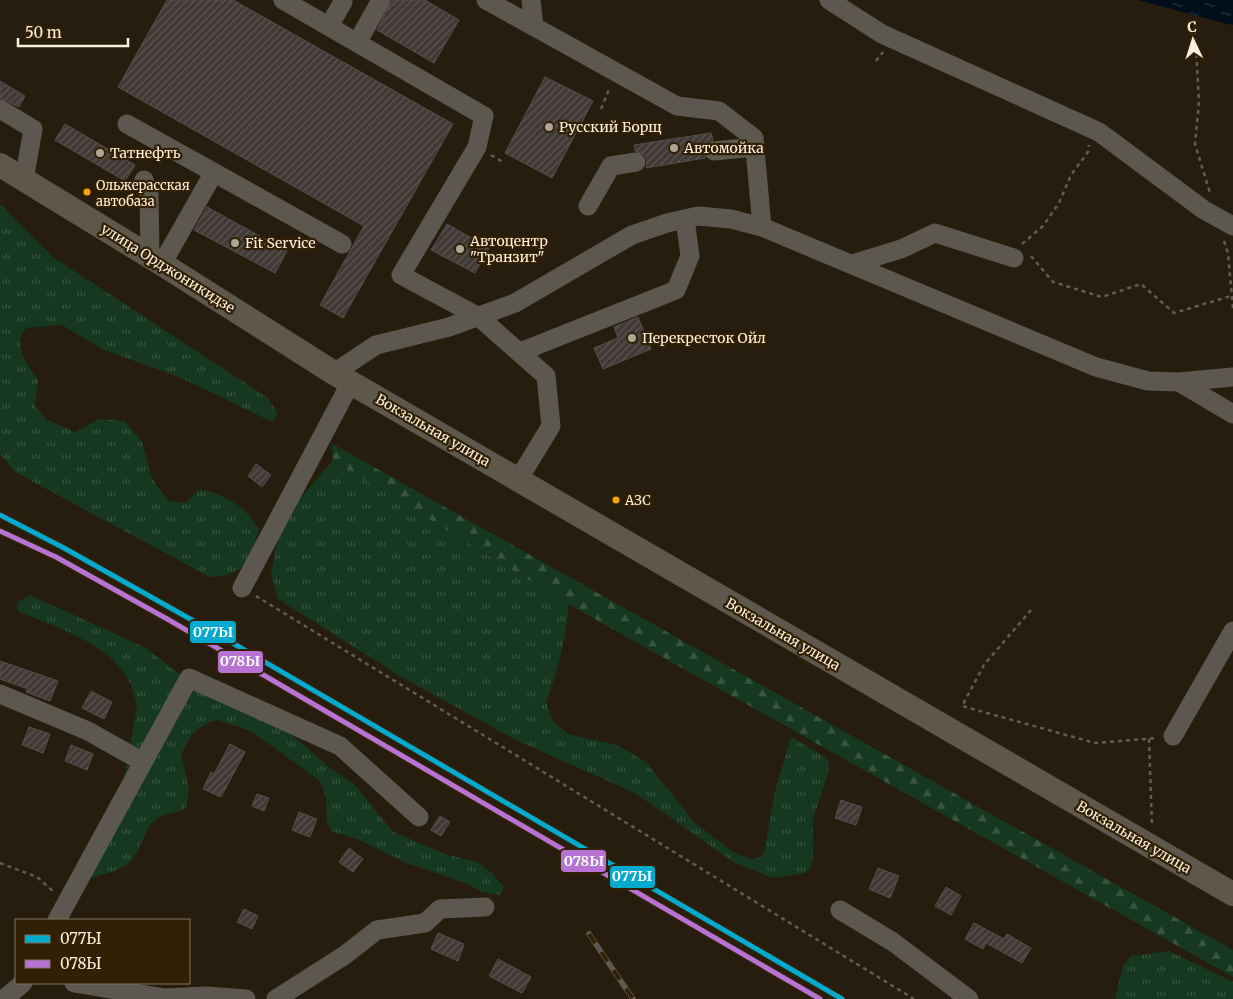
<svg xmlns="http://www.w3.org/2000/svg" width="1233" height="999" font-family="Merriweather,serif">
<defs>
<pattern id="grass-tufts" width="24" height="20" patternUnits="userSpaceOnUse" patternTransform="scale(1.25)"><rect width="24" height="20" fill="#163821"/><path d="M3 7l-1-3M5 7V3M7 7l1-3M15 17l-1-3M17 17v-4M19 17l1-3" fill="none" stroke="#395541"/></pattern>
<pattern id="forest-firs" width="22" height="20" patternUnits="userSpaceOnUse" patternTransform="scale(1.25)"><rect width="22" height="20" fill="#163821"/><path d="M5 1l3.5 6h-7zM16 11l3.5 6h-7z" fill="#395541"/></pattern>
<pattern id="water-ripples" width="26" height="14" patternUnits="userSpaceOnUse" patternTransform="scale(1.25)"><rect width="26" height="14" fill="#030e1c"/><path d="M2 4q2-2 4 0t4 0M15 11q2-2 4 0t4 0" fill="none" stroke="#29313d"/></pattern>
<pattern id="building-hatch" width="6" height="6" patternUnits="userSpaceOnUse" patternTransform="scale(1.25)"><rect width="6" height="6" fill="#403936"/><path d="M-1 1l2-2M0 6l6-6M5 7l2-2" fill="none" stroke="#5c5653"/></pattern>
</defs>
<rect width="100%" height="100%" fill="#261d0e"/>
<path fill="url(#grass-tufts)" d="M0,204L53,257L268,398L277,413L273,422L179,377L104,350L62,325L26,328C12,347 27,364 38,380L35,406L47,420L75,432L99,419L125,421L142,442L152,479L169,501L186,503L199,490C220,490 250,510 259,530C249,560 246,576 210,577L15,472L0,454Z
M333,460L568,604C568,634 556,675 546,703L553,721L568,734L617,745L646,762L694,822L734,853L751,859L759,858L764,853L775,791L791,737L825,757L829,762L828,774L813,818V857L810,869L805,873L773,878L735,863L635,793L516,740L400,676L278,599L271,574L281,521Z
M30,595L146,648L211,699L263,716L279,724L330,768L354,784L393,832L448,855L477,862L492,873L504,887L500,895L482,892L466,883L409,864L359,840L332,831L327,823L326,797L320,781L251,731L218,720L210,722L194,732L181,754L189,790L186,808C176,814 163,813 154,821C142,833 141,853 128,864C119,871 103,874 92,878L85,874L122,790L137,706C128,647 64,631 17,611L18,602Z
M1169,951L1233,982V999H1115L1123,966L1131,956Z"/>
<path fill="url(#forest-firs)" d="M331,443L1233,950V977L568,604L333,460Z"/>
<path fill="url(#water-ripples)" d="M1138,0H1233V25L1227,24Z"/>
<path fill="url(#building-hatch)" stroke="#564e4c" d="M167,0H233L453,124L343,318L320,305L364,226L118,87Z
M392,0H425L459,20L434,63L377,30Z
M545,77L593,101L552,178L505,153Z
M0,81L25,96L19,107L0,98Z
M65,124L135,165L125,181L55,140Z
M711,133L713,140L704,147L705,158L646,168L647,161L645,155L635,151L634,145Z
M207,207L287,251L275,273L194,230Z
M447,224L489,248L475,273L431,250Z
M638,317L651,349L603,369L594,348L618,338L614,327Z
M256,464L271,475L262,487L248,476Z
M0,661L58,681L50,701L26,692L28,689L0,679Z
M91,691L112,702L104,719L82,708Z
M29,727L50,734L43,753L22,745Z
M230,744L245,752L221,797L203,789L211,772L214,774Z
M71,745L93,754L87,770L65,761Z
M257,794L269,798L264,811L252,806Z
M841,800L862,807L856,825L835,818Z
M299,812L317,819L310,837L292,830Z
M440,816L450,822L441,836L431,830Z
M349,848L363,859L353,872L339,862Z
M878,868L899,876L890,898L869,889Z
M946,887L961,896L951,915L935,906Z
M244,909L258,916L252,929L237,922Z
M974,923L1004,939L1007,934L1031,948L1022,963L986,943L983,949L965,939Z
M438,933L464,944L458,961L431,949Z
M498,959L531,977L522,993L489,976Z"/>
<g fill="none" stroke-linecap="round" stroke-linejoin="round">
<path stroke="#625d54" stroke-width="2.5" stroke-dasharray="4 4" stroke-linecap="butt" d="M1195,30L1199,102L1195,144L1210,193
M876,61L883,52
M601,109L610,87
M491,155L503,162
M1224,241L1228,253L1233,309
M1022,244L1043,226L1059,203L1071,175L1088,152L1089,145
M1031,256L1053,282L1102,297L1141,284L1174,313L1231,296
M256,596L914,999
M1031,610L984,665L962,706L1095,743L1157,738
M1149,739L1152,826
M0,863L37,877L54,892"/>
<path stroke="#5c584f" stroke-width="19" d="M283,0L484,116L477,147L401,275L479,317L546,376L551,426L518,480
M486,0L677,106L719,111L754,138L762,227
M531,0L534,26
M829,0L882,34L1099,132L1204,210L1233,226
M329,26L343,2
M357,43L381,0
M0,109L33,129L24,180
M127,124L342,244
M714,151L755,147
M144,180L149,194L150,257
M588,206L611,166L636,162
M162,264L213,174
M852,264L901,249L935,233L1014,258
M520,352L676,290L690,256L685,219
M334,373L376,345L449,327L515,303L632,235L667,223L698,216L731,219L762,227L1096,367L1148,381L1179,382L1233,377
M1179,382L1233,414
M242,588L351,382
M0,694L88,731L143,762
M1173,736L1233,631
M840,910L893,942L969,999
M57,920L189,678L340,746L419,817
M74,983L165,998L206,996L246,999
M4,999L23,983
M276,999L345,955L377,930L425,923L440,909L485,907"/>
<path stroke="#5d574c" stroke-width="24" d="M0,165L162,264L334,373L1233,894"/>
<defs>
<path id="rail" d="M589,934L633,999"/>
</defs>
<use href="#rail" stroke="#5e584f" stroke-width="5.5"/>
<use href="#rail" stroke="#312004" stroke-width="4" stroke-dasharray="11" stroke-linecap="butt"/>
<defs>
<path id="rail-1" d="M0,515L64,548L224,638L842,999"/>
<path id="rail-2" d="M0,531L56,557L169,620L820,999"/>
</defs>
<use href="#rail-1" stroke="#312004" stroke-width="9"/>
<use href="#rail-2" stroke="#312004" stroke-width="9"/>
<use href="#rail-1" stroke="#00a9ce" stroke-width="5"/>
<use href="#rail-2" stroke="#b673d3" stroke-width="5"/>
</g>
<g fill="#b0a696" stroke="#312004" stroke-width="2">
<circle cx="549" cy="127" r="5"/>
<circle cx="674" cy="148" r="5"/>
<circle cx="100" cy="153" r="5"/>
<circle cx="235" cy="243" r="5"/>
<circle cx="460" cy="249" r="5"/>
<circle cx="632" cy="338" r="5"/>
</g>
<g fill="#f7a600" stroke="#312004" stroke-width="2">
<circle cx="87" cy="192" r="4.5"/>
<circle cx="616" cy="500" r="4.5"/>
</g>
<g text-anchor="middle" stroke-width="4.5" stroke-linejoin="round" paint-order="stroke">
<g font-size="13" fill="#fbefdf" stroke="#312004" text-anchor="start">
<text x="96" y="190">Ольжерасская<tspan x="96" dy="16">автобаза</tspan></text>
<text x="625" y="505">АЗС</text>
</g>
<g font-size="14" fill="#fbefdf" stroke="#312004" text-anchor="start">
<text x="559" y="132">Русский Борщ</text>
<text x="684" y="153">Автомойка</text>
<text x="110" y="158">Татнефть</text>
<text x="470" y="246">Автоцентр<tspan x="470" dy="16">"Транзит"</tspan></text>
<text x="245" y="248">Fit Service</text>
<text x="642" y="343">Перекресток Ойл</text>
</g>
<g font-size="14" fill="#fbefdf" stroke="#312004">
<text transform="translate(168 268) rotate(32)" y="5">улица Орджоникидзе</text>
<text transform="translate(433 430) rotate(30)" y="5">Вокзальная улица</text>
<text transform="translate(783 634) rotate(30)" y="5">Вокзальная улица</text>
<text transform="translate(1134 837) rotate(30)" y="5">Вокзальная улица</text>
</g>
</g>
<g stroke="#312004" stroke-width="2">
<rect x="189" y="620" width="48" height="24" rx="5" fill="#00a9ce"/>
<rect x="217" y="650" width="47" height="24" rx="5" fill="#b673d3"/>
<rect x="560" y="849" width="47" height="24" rx="5" fill="#b673d3"/>
<rect x="609" y="865" width="47" height="24" rx="5" fill="#00a9ce"/>
</g>
<g font-size="14" text-anchor="middle" font-weight="bold" fill="#fff">
<text x="213" y="637">077Ы</text>
<text x="240" y="666">078Ы</text>
<text x="584" y="866">078Ы</text>
<text x="632" y="881">077Ы</text>
</g>
<rect x="15" y="919" width="175" height="65" fill="#312004" stroke="#82735c"/>
<rect x="25" y="935" width="25" height="8" fill="#00a9ce" stroke="#82735c"/>
<text x="60" y="944" font-size="15" fill="#fbefdf">077Ы</text>
<rect x="25" y="960" width="25" height="8" fill="#b673d3" stroke="#82735c"/>
<text x="60" y="969" font-size="15" fill="#fbefdf">078Ы</text>
<g transform="translate(1193 40) rotate(356)" stroke="#312004" stroke-width="4" paint-order="stroke">
<path d="M0-4L9 19L0 12L-9 19Z" fill="#fbefdf"/>
<text y="-8" font-size="14" font-weight="bold" text-anchor="middle" fill="#fbefdf">С</text>
</g>
<path d="M18 38v8h110v-8" fill="none" stroke="#fbefdf" stroke-width="2.5"/>
<text x="25" y="38" font-size="15" fill="#fbefdf" stroke="#312004" stroke-width="4" paint-order="stroke">50 m</text>
</svg>
